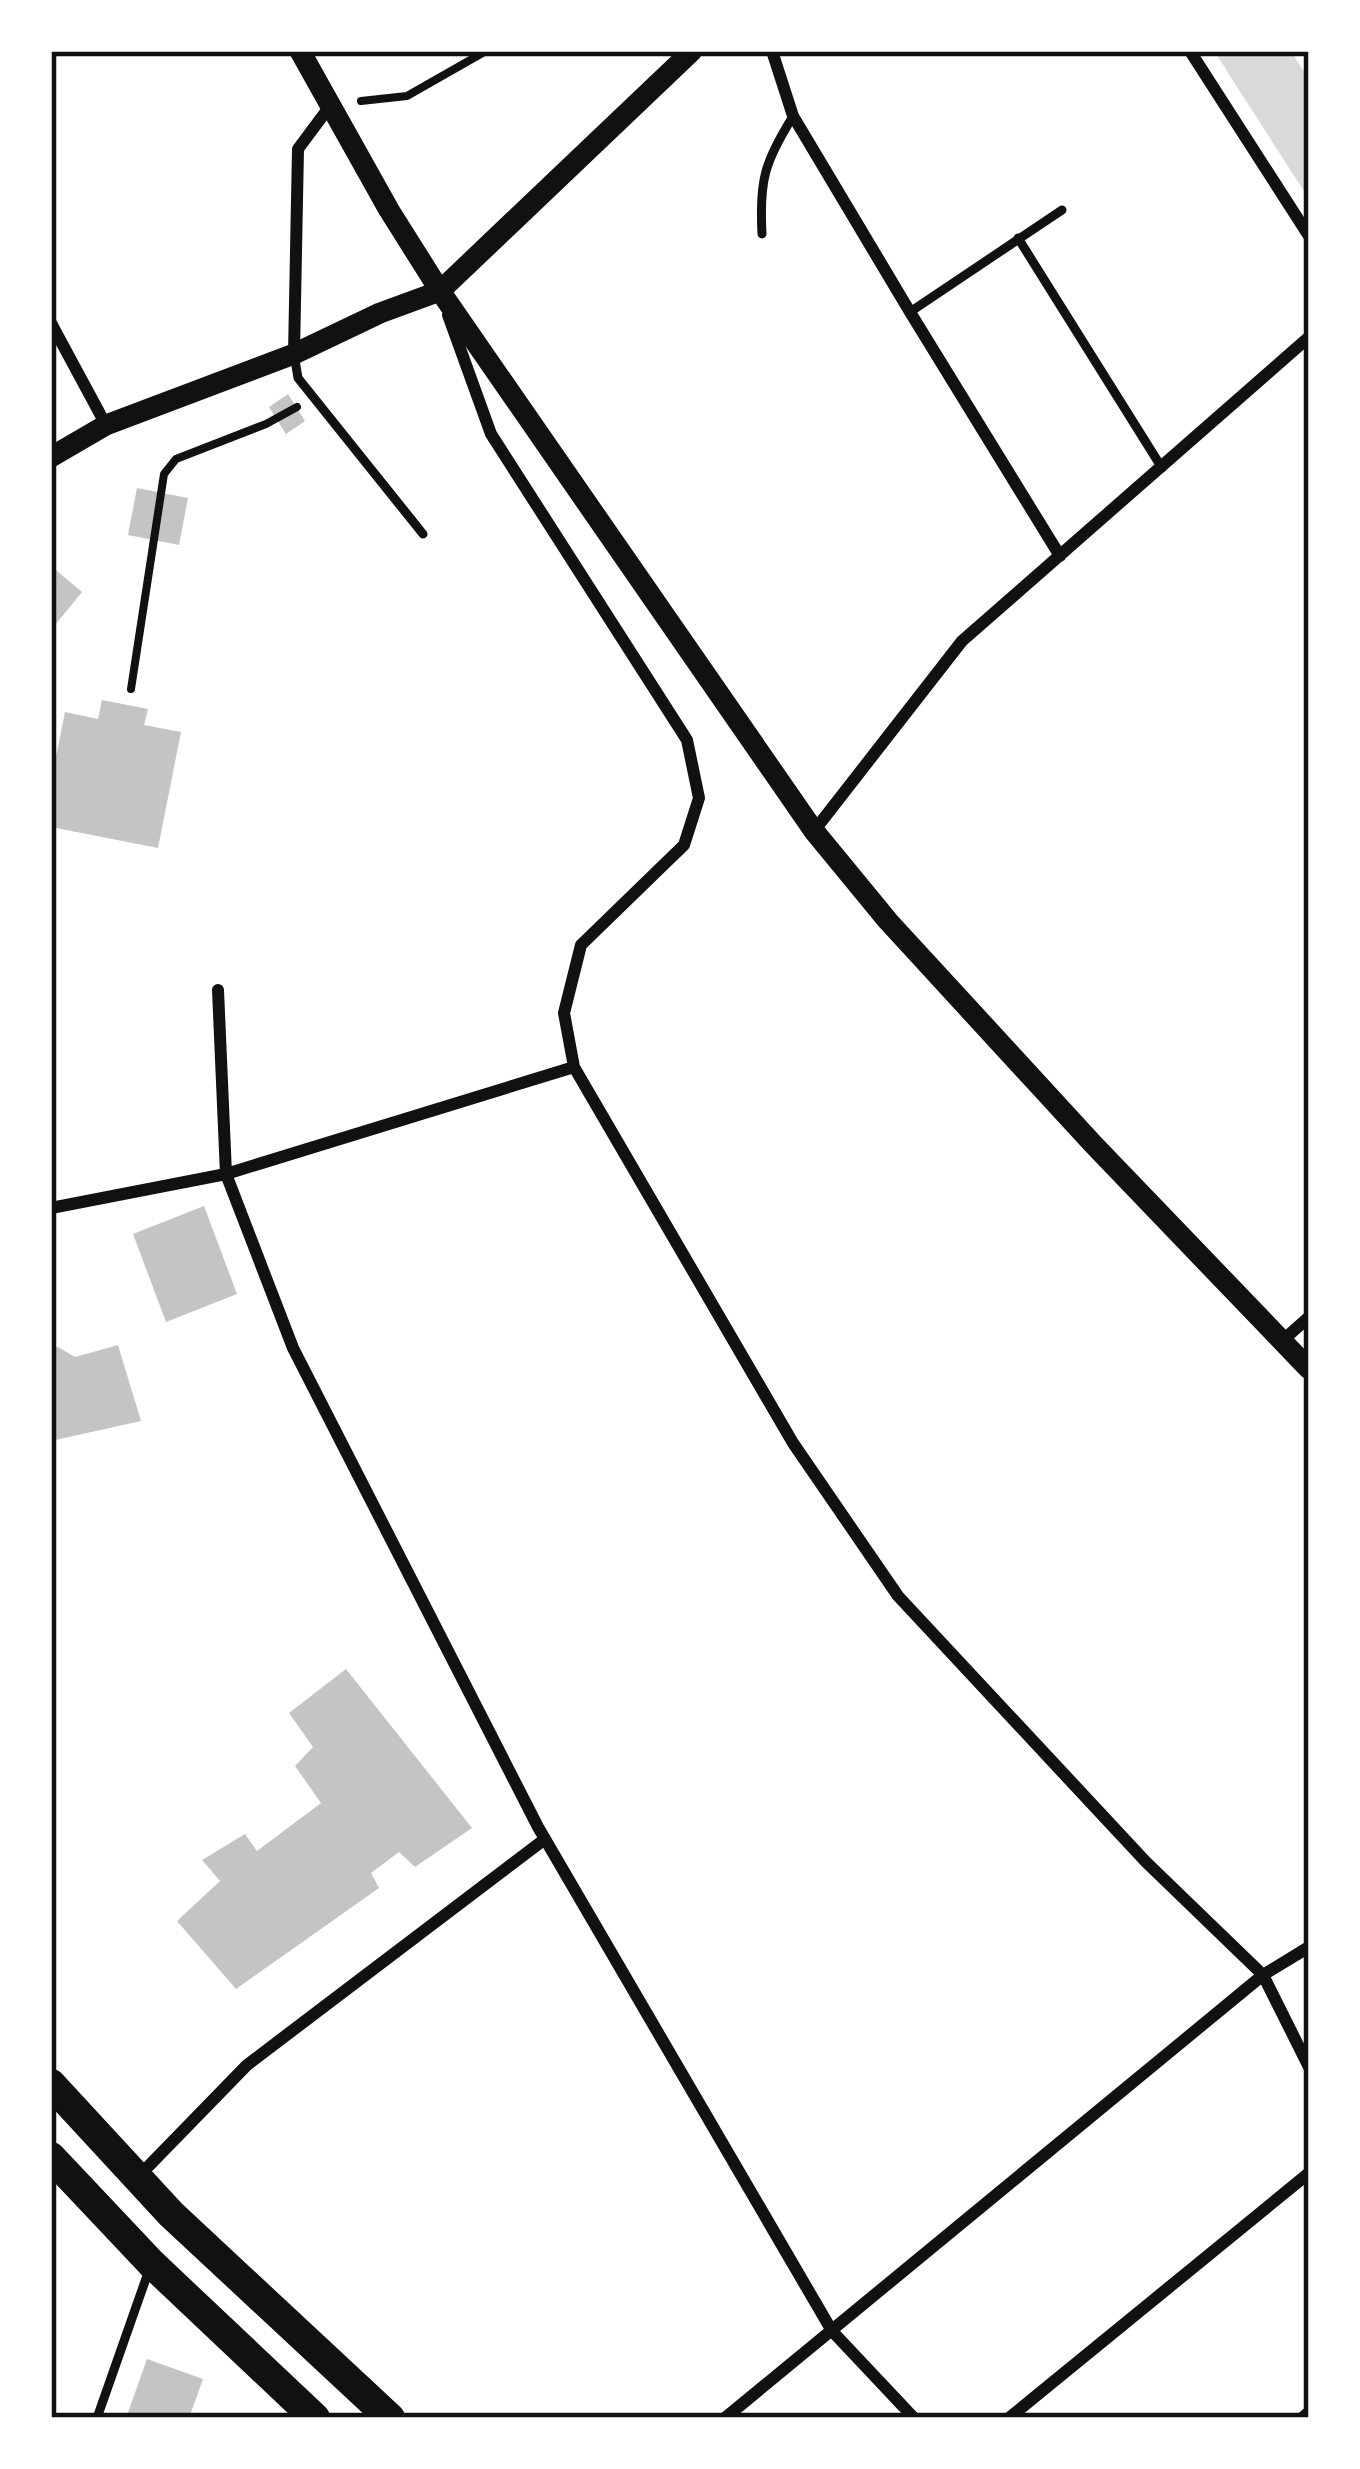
<svg xmlns="http://www.w3.org/2000/svg" width="1360" height="2469" font-family="'Work Sans',sans-serif">
<rect width="100%" height="100%" fill="#fff"/>
<path fill="#d9d9d9" d="M1214,51H1291L1309,80V199Z"/>
<path fill="#c4c4c4" d="M288,394L305,421L286,434L269,407Z
M137,488L188,498L179,545L128,535Z
M51,566L82,592L51,630Z
M102,700L148,709L144,725L181,732L158,848L51,827V782L65,712L98,719Z
M204,1206L237,1294L166,1322L133,1234Z
M118,1345L141,1421L51,1441V1348L58,1347L75,1357Z
M346,1669L472,1828L415,1867L399,1852L371,1873L379,1888L236,1989L177,1921L220,1881L202,1860L245,1834L257,1851L321,1803L295,1766L313,1747L289,1713Z
M147,2359L203,2379L189,2418H126Z"/>
<g fill="none" stroke-linecap="round" stroke-linejoin="round">
<path stroke="#111" stroke-width="8" d="M361,101L407,96L486,51
M131,689L164,474L176,459L266,424L297,407"/>
<path stroke="#111" stroke-width="9" d="M762,234C759,178 765,163 793,116
M1018,238L1162,468
M910,312L1062,210
M294,354L298,378L423,534
M97,2418L149,2270"/>
<path stroke="#111" stroke-width="12" d="M772,51L793,116L910,312L1060,556
M1190,51L1309,236
M448,315L491,434L687,740L699,798L684,845L581,945L564,1013L574,1067L793,1443L898,1596L1146,1862L1263,1975L1309,2067
M51,323L106,425
M294,354L298,149L330,106
M814,831L962,641L1309,337
M218,990L226,1174L293,1348L538,1827L832,2331L914,2418
M51,1208L226,1174L574,1067
M1282,1341L1309,1317
M138,2177L247,2065L545,1839
M725,2418L1263,1975L1309,1947
M1009,2418L1309,2173
M1302,2418L1309,2412"/>
<path stroke="#111" stroke-width="21" d="M300,51L389,210L440,291L814,831L888,921L1093,1144L1309,1369
M51,457L106,425L294,354L380,313L440,291L692,51"/>
<path stroke="#111" stroke-width="30" d="M51,2084L171,2214L390,2418
M51,2157L152,2264L315,2418"/>
</g>
<rect width="1360" height="2469" fill="none" stroke="#ffffff" stroke-width="108"/>
<rect x="54" y="54" width="1252" height="2361" fill="none" stroke="#111" stroke-width="4.5"/>
</svg>
